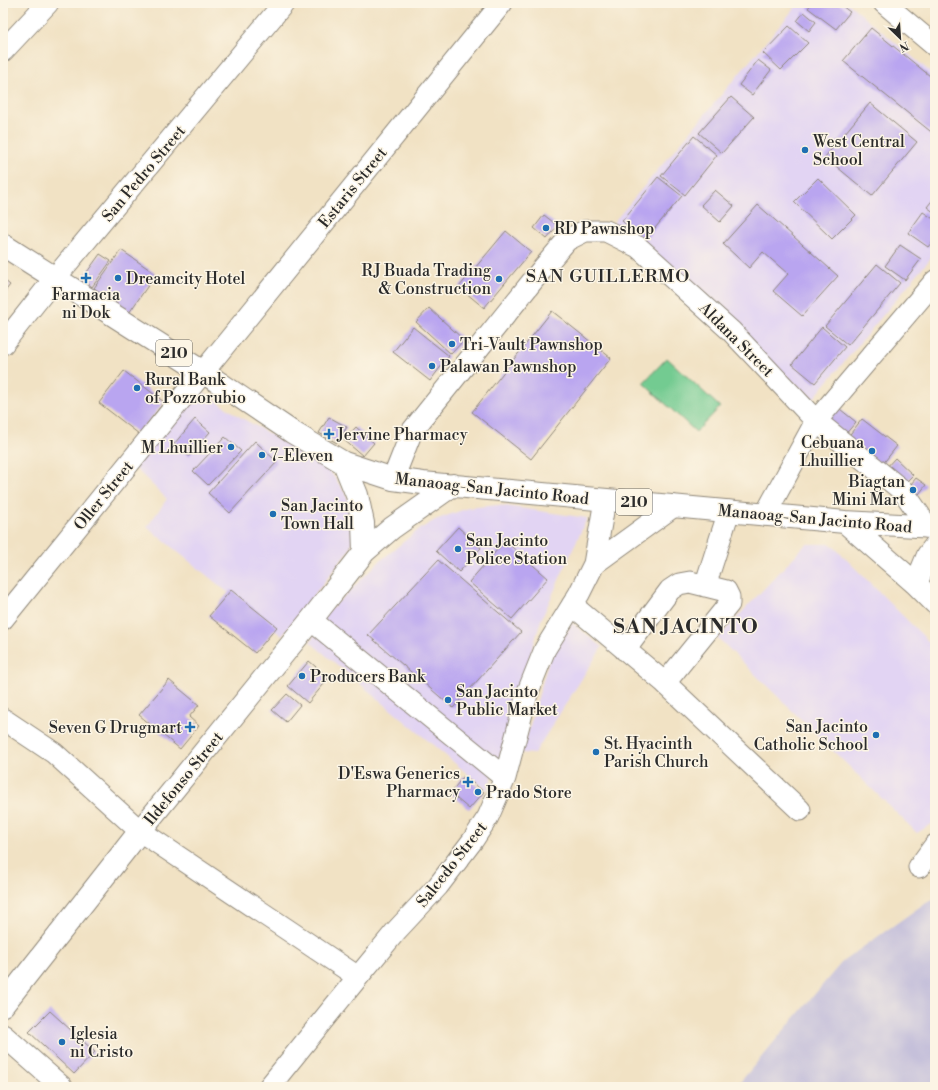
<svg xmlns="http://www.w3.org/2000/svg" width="938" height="1090" font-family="'Libre Bodoni',serif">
<rect width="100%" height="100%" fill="#fcf5e5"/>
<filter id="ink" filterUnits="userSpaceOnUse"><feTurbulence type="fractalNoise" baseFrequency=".025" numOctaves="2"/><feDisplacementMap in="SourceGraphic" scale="8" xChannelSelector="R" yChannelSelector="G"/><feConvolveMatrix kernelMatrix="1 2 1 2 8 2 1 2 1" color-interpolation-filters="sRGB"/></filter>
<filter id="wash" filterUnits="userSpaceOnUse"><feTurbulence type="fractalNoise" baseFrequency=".012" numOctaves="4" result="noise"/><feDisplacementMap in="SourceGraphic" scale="16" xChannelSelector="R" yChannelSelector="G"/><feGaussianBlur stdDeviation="0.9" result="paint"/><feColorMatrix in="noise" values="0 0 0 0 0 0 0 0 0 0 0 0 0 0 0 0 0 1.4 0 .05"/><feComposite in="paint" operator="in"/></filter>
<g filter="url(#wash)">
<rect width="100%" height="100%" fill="#f1e2c4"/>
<path fill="#e2d4f3" d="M799,3H848L935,76V253L813,399L613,223Z
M196,387L240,417L327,467L345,493L354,517V534L350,549L282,636L147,527L167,499L134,467Z
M498,505L587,518L541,620L500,757L487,790L310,642L328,612L381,560L417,531L435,520L468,508Z
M806,544H831L935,648V822L917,833L718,638Z
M572,623L602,647L534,754L522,753L549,660Z"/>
<path fill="#c5c0da" d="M935,898V1087H736L842,962L921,906Z"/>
<path fill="#73cb91" stroke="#4f7b5e" d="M667,358L720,407L696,432L643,383Z"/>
<g id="blocks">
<path fill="#b9a5f0" d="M812,3H838L850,12L836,29L808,8Z
M804,12L816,22L809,31L797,21Z
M789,26L808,43L781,70L763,53Z
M871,28L935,80V135L843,61Z
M758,60L771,70L752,95L739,85Z
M731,97L754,117L722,153L699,133Z
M870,103L917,142L872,196L825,157Z
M694,136L717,155L685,195L661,176Z
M658,177L682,196L645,240L622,221Z
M818,178L856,215L832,239L794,202Z
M715,190L734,206L720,222L701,205Z
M935,197V213L927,207Z
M758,205L838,276L802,316L773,291L788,274L763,252L749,268L723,244Z
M923,212L935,220V238L928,247L908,233Z
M544,215L558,226L547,239L534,228Z
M506,231L531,252L484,308L459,287Z
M900,245L921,259L905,280L885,266Z
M121,250L156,274L129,313L94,288Z
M100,254L111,261L92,287L82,279Z
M877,264L900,283L848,345L825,326Z
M3,279L10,285L3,294Z
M429,308L464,340L451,354L416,322Z
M552,311L611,358L531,459L472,412Z
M413,327L449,356L430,381L393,352Z
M822,327L845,347L815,383L792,364Z
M124,371L164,402L139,434L99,403Z
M835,405L856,422L844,436L823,419Z
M329,417L347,427L337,443L319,433Z
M195,419L210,432L189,456L174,444Z
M862,419L897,446L882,465L847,438Z
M356,427L374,443L363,456L344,440Z
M225,437L241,451L208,485L193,471Z
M255,441L277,462L230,513L208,493Z
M895,458L913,475L902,486L885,469Z
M916,478L926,485L916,498L906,490Z
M458,527L481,548L459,572L436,551Z
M505,541L548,578L512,619L469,582Z
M438,560L521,632L453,708L368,635Z
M231,590L277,627L255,653L209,616Z
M309,661L329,678L308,703L288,686Z
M169,680L199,705L189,717L199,726L180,749L139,715Z
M287,694L300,705L286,722L272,710Z
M464,776L484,792L469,809L450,793Z
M50,1011L95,1052L74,1074L29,1032Z"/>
</g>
</g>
<g filter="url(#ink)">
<use href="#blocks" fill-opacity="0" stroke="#8e8678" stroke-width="1"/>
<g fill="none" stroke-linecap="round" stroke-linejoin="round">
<defs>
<path id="minor" d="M884,3L935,46
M3,51L48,3
M3,344L55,278L284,3
M393,479L412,431L539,273L567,240L585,231H606L638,247L731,331L816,421L903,491L919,514L927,527
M765,515L816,421L935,281
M594,564L674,506
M705,586L729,511
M572,605L665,683L800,810
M3,619L502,3
M311,620L505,778
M625,650L670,590L679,584L690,582L726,591L729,597V604L665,683
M3,719L54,753L140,831L358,977
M919,867L935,845
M3,1035L62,1087
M269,1087L358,977L396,931L438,886L473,840L488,817L505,778L527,694L545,649L579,594L594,564L605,500"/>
<path id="major" d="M3,245L203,372L292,432L344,463L393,479L423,483L845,522L935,527
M344,463L357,495L363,523L364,552
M845,522L916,584L935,603
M916,584L928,555L935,546
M3,1005L140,831L311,620L364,552L392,528L453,485"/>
</defs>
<use href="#minor" stroke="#8e8678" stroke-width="23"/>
<use href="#major" stroke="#8e8678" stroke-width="24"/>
<use href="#minor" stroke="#fff" stroke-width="21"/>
<use href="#major" stroke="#fff" stroke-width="22"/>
</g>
</g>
<g fill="#1f6fb2" stroke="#fcf5e5" stroke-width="1.5">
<circle cx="805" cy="150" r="4"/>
<circle cx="546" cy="228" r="4"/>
<path d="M84 272h4v4h4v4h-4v4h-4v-4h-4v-4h4z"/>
<circle cx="118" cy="278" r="4"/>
<circle cx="499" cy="279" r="4"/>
<circle cx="452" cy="344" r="4"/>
<circle cx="432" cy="366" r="4"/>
<circle cx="137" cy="388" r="4"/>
<path d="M327 428h4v4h4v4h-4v4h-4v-4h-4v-4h4z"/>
<circle cx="231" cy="447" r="4"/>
<circle cx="872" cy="451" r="4"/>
<circle cx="262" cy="455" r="4"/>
<circle cx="913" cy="490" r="4"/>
<circle cx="273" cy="514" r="4"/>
<circle cx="458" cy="549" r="4"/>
<circle cx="302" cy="676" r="4"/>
<circle cx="448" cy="700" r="4"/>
<path d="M188 721h4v4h4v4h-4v4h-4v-4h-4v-4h4z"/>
<circle cx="876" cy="735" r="4"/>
<circle cx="596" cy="752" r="4"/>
<path d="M466 776h4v4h4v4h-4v4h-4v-4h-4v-4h4z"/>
<circle cx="478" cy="792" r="4"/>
<circle cx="62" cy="1042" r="4"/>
</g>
<g text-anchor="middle" stroke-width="3" stroke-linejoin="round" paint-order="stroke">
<g fill="#fcf5e5" stroke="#6a6863" stroke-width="1">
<rect x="156" y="340" width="36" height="26" rx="3"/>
<rect x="616" y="489" width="36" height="26" rx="3"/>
</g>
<g font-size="15" font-weight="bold" fill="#2b2b2b">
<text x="174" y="358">210</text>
<text x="634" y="507">210</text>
</g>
<g font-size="16" fill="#2b2b2b" stroke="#fcf5e5" text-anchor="start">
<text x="813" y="147">West Central<tspan x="813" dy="18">School</tspan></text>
<text x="554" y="234">RD Pawnshop</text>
<text x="491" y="276" text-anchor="end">RJ Buada Trading<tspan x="491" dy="18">&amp; Construction</tspan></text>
<text x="126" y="284">Dreamcity Hotel</text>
<text x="86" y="300" text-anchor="middle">Farmacia<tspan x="86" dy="18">ni Dok</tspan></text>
<text x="460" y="350">Tri-Vault Pawnshop</text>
<text x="440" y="372">Palawan Pawnshop</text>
<text x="145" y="385">Rural Bank<tspan x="145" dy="18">of Pozzorubio</tspan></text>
<text x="337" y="440">Jervine Pharmacy</text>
<text x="864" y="448" text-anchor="end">Cebuana<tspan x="864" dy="18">Lhuillier</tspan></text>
<text x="223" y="453" text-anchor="end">M Lhuillier</text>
<text x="270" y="461">7-Eleven</text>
<text x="905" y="487" text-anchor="end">Biagtan<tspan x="905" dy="18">Mini Mart</tspan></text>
<text x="281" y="511">San Jacinto<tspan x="281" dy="18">Town Hall</tspan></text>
<text x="466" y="546">San Jacinto<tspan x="466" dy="18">Police Station</tspan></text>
<text x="310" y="682">Producers Bank</text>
<text x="456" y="697">San Jacinto<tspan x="456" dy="18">Public Market</tspan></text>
<text x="868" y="732" text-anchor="end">San Jacinto<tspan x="868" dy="18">Catholic School</tspan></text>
<text x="182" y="733" text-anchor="end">Seven G Drugmart</text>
<text x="604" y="749">St. Hyacinth<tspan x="604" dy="18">Parish Church</tspan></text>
<text x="460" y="779" text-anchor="end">D'Eswa Generics<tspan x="460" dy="18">Pharmacy</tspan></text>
<text x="486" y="798">Prado Store</text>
<text x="70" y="1039">Iglesia<tspan x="70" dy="18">ni Cristo</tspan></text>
</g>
<g font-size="16" fill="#2b2b2b" stroke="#fcf5e5">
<text transform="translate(143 173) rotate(-50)" y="6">San Pedro Street</text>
<text transform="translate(352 187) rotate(-51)" y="6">Estaris Street</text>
<text transform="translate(737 339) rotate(45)" y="6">Aldana Street</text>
<text transform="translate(492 488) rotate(6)" y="6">Manaoag-San Jacinto Road</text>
<text transform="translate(103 495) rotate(-51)" y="6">Oller Street</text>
<text transform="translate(815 518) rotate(5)" y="6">Manaoag-San Jacinto Road</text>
<text transform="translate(183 778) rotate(-51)" y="6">Ildefonso Street</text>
<text transform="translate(451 864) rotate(-52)" y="6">Salcedo Street</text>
</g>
<g font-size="18" letter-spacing="1" fill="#2b2b2b" stroke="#fcf5e5">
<text x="608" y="282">SAN GUILLERMO</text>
</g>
<g font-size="20" font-weight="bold" letter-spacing="1" fill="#2b2b2b" stroke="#fcf5e5">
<text x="686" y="633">SAN JACINTO</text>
</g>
</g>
<rect width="938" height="1090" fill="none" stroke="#fcf5e5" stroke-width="16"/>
<g transform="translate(900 38) rotate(155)" stroke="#fcf5e5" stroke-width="3" paint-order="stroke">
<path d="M0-3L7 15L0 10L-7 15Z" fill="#2b2b2b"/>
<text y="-6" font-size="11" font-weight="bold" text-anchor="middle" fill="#2b2b2b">N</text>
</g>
</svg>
